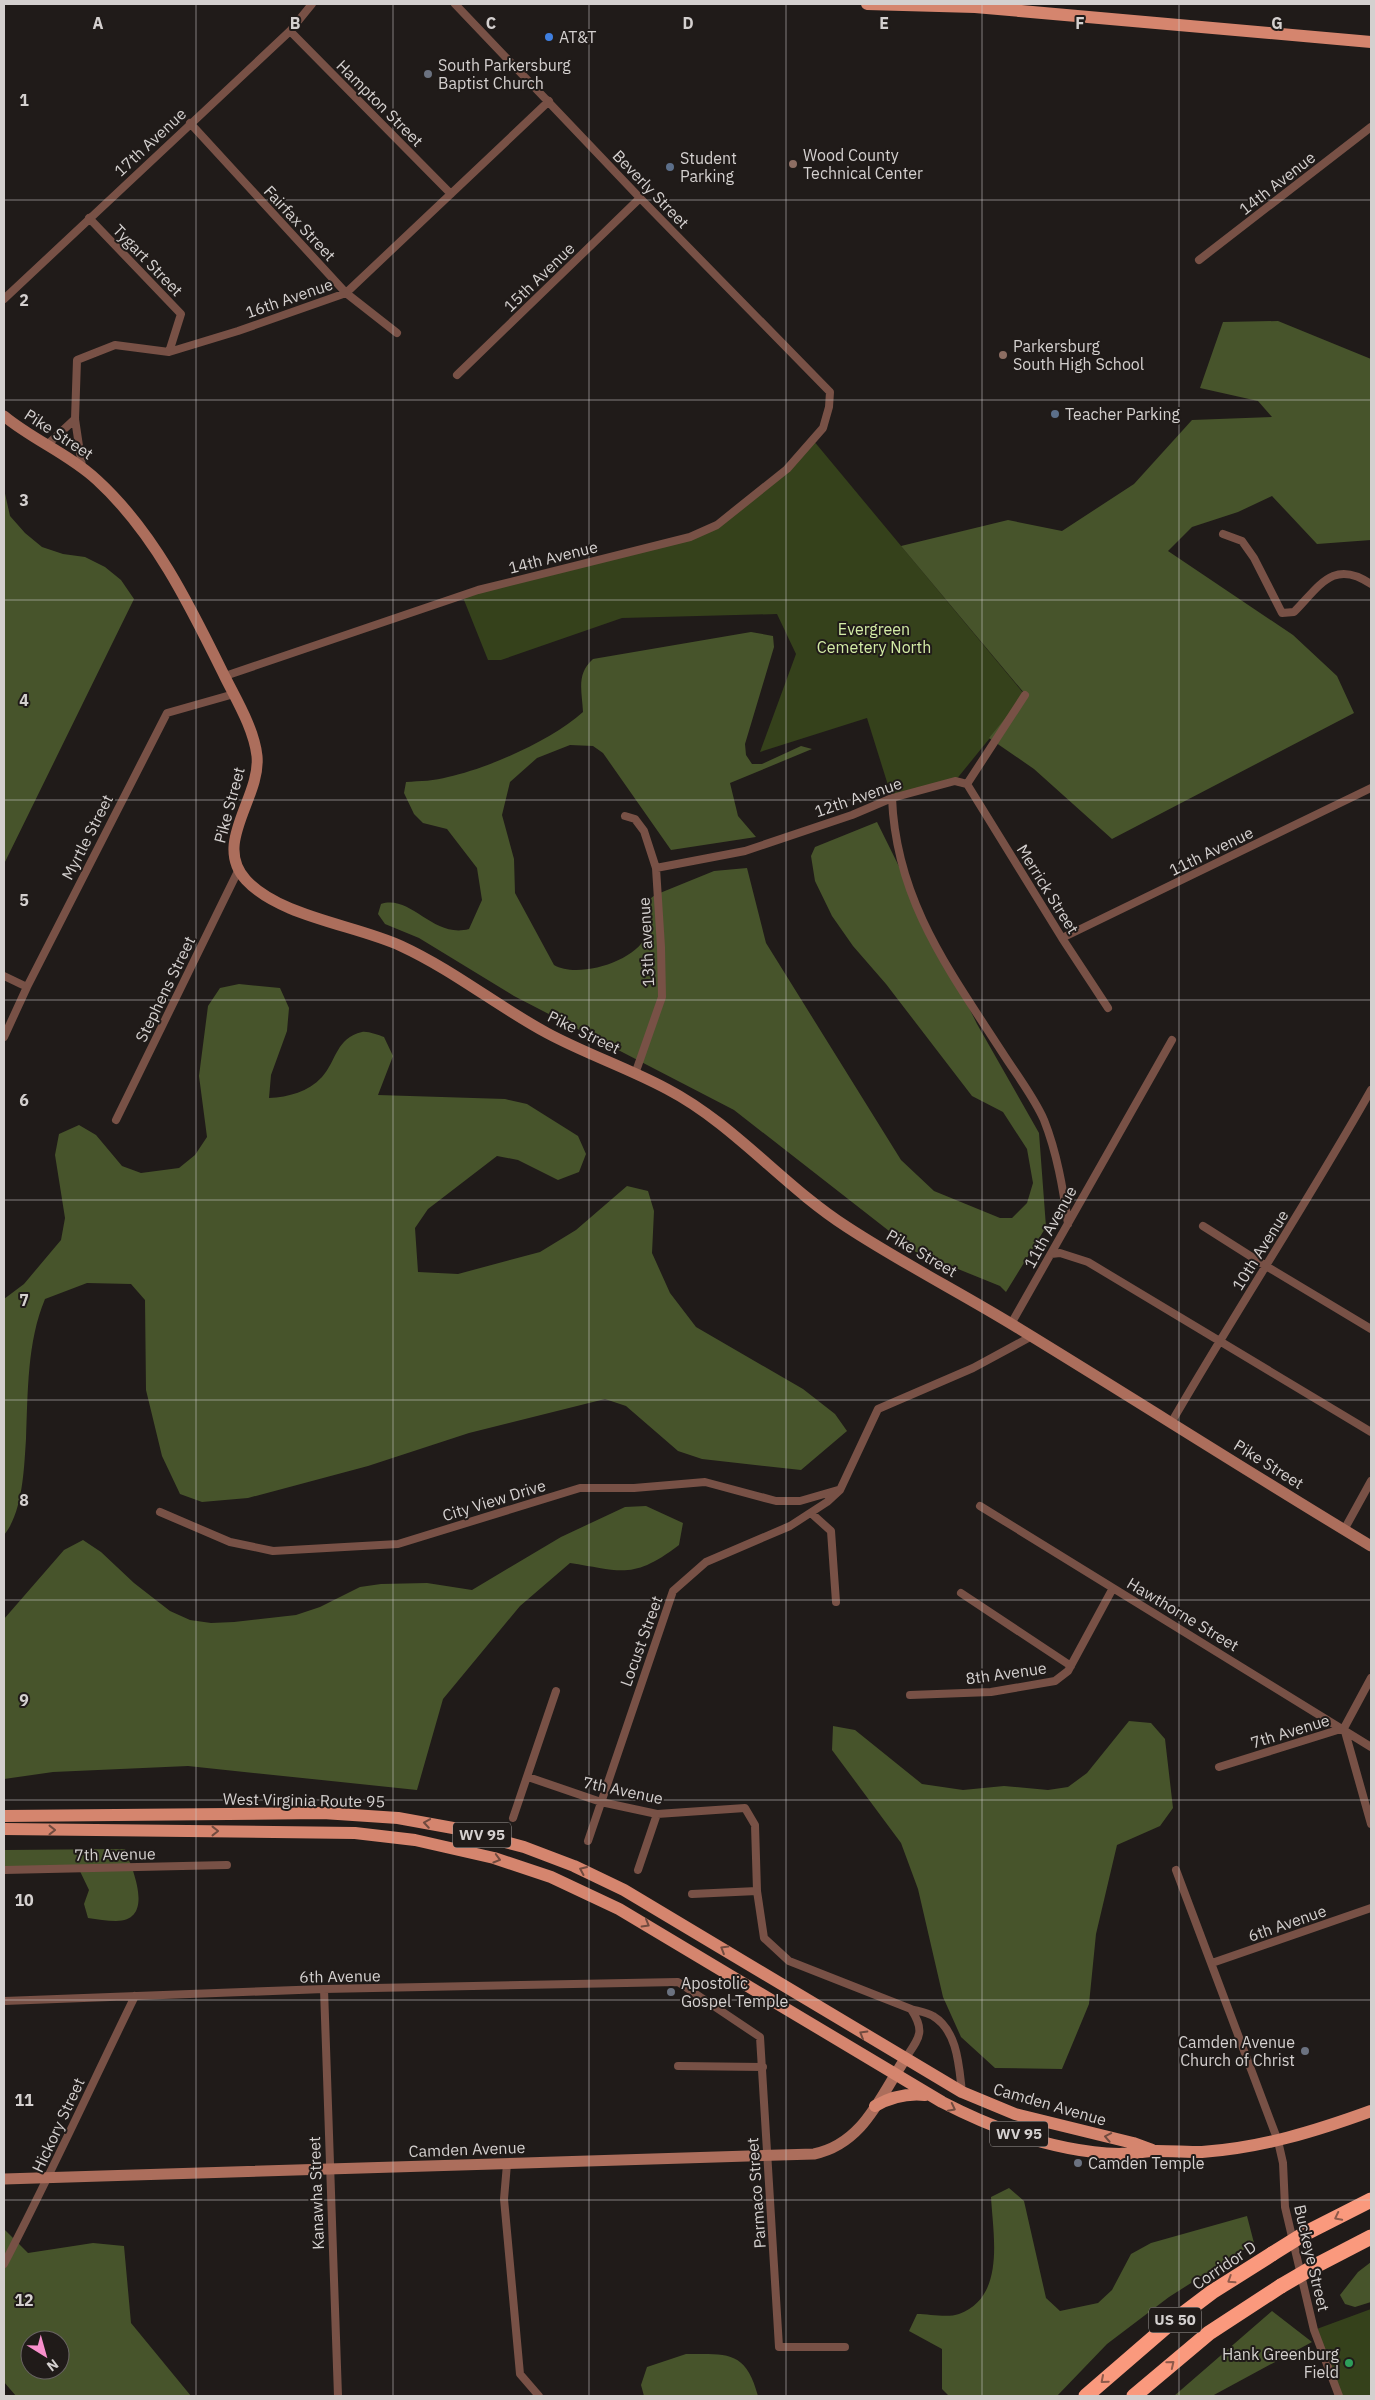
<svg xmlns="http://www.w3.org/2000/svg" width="1375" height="2400" font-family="'IBM Plex Sans',sans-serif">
<rect width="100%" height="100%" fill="#201b19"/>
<path fill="#35411b" d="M813,440L1025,695L955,781L892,798L867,718L760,752L796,654L777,614L622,618L501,660H488L462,595L690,537C737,516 779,479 813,440Z
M1371,2309V2396H1337L1314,2330Z"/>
<path fill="#47542b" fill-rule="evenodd" d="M1278,321L1371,359V540L1317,544L1272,496L1238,512L1192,527L1168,551L1293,635L1337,676L1354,713L1112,839L1034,769L989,738L1025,694L901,546L1008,520L1062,531L1134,484L1192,420L1272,417L1258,401L1200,388L1223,322Z
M4,489L10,516L25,533L42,547L63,554L85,557L105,567L121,580L134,599L4,864Z
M751,632L773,636L774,647L745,744L746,755L752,764H762L801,746L812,749L730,783L738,816L756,837L671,850L603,753L593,746L570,745L537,758L510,782L502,815L514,859L515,893L554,965C577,979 635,962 646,936C650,928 647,911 646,902L655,895L714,871L747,868L766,943L901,1160L934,1191L1000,1218H1012L1027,1203L1033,1183L1027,1149L1003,1112L972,1096L886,984L853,946L832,916L815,881L811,856L815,847L877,822L977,1024L1039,1133L1046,1227L1006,1292L1000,1286L916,1252L734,1110L514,996L419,938L385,924L378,914L381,904C411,894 433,939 469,929L482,900L477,868L447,829L423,823L414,814L404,793L406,782C420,781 435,781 448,777C489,768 552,740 583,712C582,691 576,674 593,659Z
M239,984L280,988L289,1008L287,1031L271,1075L269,1098C289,1097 308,1092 322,1077C337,1060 336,1038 362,1032C368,1031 378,1035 384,1037L393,1056L378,1095L505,1099L527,1104L578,1136L586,1154L579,1172L558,1180L518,1160L497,1156L428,1209L415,1228L418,1272L458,1274L540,1252L576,1230L627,1186L648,1191L654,1211L652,1253L670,1293L696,1327L803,1389L835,1414L847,1431L801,1470L702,1459L678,1451L626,1406L605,1399L469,1433L368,1466L248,1498L202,1502L180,1494L162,1456L146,1390L145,1300L131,1284L87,1283L45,1299C27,1342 28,1392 26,1439C24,1468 23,1512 4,1535V1299L24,1284L61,1240L65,1218L55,1155L59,1134L79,1125L96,1135L122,1166L141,1173L179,1168L195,1155L207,1137L199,1076L208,1006L220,988Z
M646,1506L683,1523L679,1545C633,1580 622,1571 570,1563L520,1606L443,1699L417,1790L188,1766L53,1772L4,1779V1619L64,1550L83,1540L101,1552L134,1583L170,1611L190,1620L211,1623L234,1622L296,1615L320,1607L360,1587L381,1584L427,1583L472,1590L561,1537L625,1507Z
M1129,1721L1151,1723L1165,1739L1173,1808L1160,1826L1117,1845L1096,1934L1089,2004L1062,2069L995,2068L961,2037L943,1997L918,1889L901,1843L832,1750L833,1726L855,1730L922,1784L963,1790L1004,1786L1048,1790L1068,1787L1087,1773Z
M125,1849C132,1868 156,1921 116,1921C107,1921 97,1919 88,1918L84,1904L89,1890L77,1865L4,1870V1850Z
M1009,2188L1024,2201L1046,2298L1060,2311L1098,2303L1112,2290L1131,2254L1151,2243L1247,2216L1254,2243L1169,2297L1107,2344L1057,2396H949L942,2389V2349L909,2331L917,2314C929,2314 948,2318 959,2314C1006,2297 993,2235 991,2197Z
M4,2229L28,2253L93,2243L124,2246L131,2323L191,2396H16L4,2382ZM30,2340H60V2370H30Z
M1371,2262V2302L1355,2307L1345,2304L1340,2295L1358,2272Z
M1272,2311L1312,2342L1212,2396H1174Z
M686,2354C727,2354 746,2350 758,2396H644L641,2385L647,2367Z"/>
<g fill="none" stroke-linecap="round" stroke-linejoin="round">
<path stroke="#785146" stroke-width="8" d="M290,31L451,194
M190,123L346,293L397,333
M89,218L181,314L169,352
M1199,260L1371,127
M4,299L290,31L312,4
M457,375L640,198
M47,445L75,419
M82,466L75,419L77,360L115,345L169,352L238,331L346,293L549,101
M1223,534L1242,541L1254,558L1282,613L1294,612C1319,587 1333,558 1371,584
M225,676L478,590L690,537L717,525L787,469L823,428L829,407L830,392L640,198L455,4
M967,784L1062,938L1108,1008
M892,798C896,900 949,970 1002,1052C1016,1074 1034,1097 1044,1120C1057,1153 1063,1188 1068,1224
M625,816L635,819L644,831L656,868L661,947L662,997L635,1074
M656,868L745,851L852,815L892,798L955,781L967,784L1025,695
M1062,938L1371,788
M4,976L27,987
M4,1037L27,987L167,713L234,694
M116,1120L238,871
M1203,1226L1266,1266L1371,1329
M1051,1254L1060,1253L1088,1262L1371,1432
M1011,1324L1172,1040
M1171,1423C1236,1311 1307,1203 1371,1090
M980,1506L1371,1747
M160,1512L230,1542L273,1551L398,1544L580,1488H634L705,1482L776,1501H800L838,1490
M811,1513L831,1531L836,1602
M1344,1530L1371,1481
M961,1593L1071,1666
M910,1695L991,1692L1055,1681L1068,1671L1113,1588
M1344,1728L1371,1824
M1219,1767L1344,1728L1371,1678
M528,1777L601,1802L657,1814L745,1808L755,1825L757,1891L764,1938L789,1961L911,2009C926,2032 919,2038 905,2059
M513,1818L556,1691
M588,1841L673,1591L706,1562L790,1526L827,1502L840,1490L878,1409L973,1368L1032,1336
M4,1870L227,1865
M638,1870L657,1814
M1176,1870L1278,2141L1283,2163L1285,2207L1314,2330L1339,2396
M692,1894L757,1891
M1212,1963L1371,1908
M324,1989L338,2396
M4,2001L324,1989L678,1982L760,2037L779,2347H845
M911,2009C918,2011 927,2012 933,2016C958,2031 959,2067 962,2092
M678,2066L763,2067
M507,2164L504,2199L520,2374L539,2396
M4,2264C50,2176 91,2086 135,1996"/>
<path stroke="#ac6e5c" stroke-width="11" d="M4,416C33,440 69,454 97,480C155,533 191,608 225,677C237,701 254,729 257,756C261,798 212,843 246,880C280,917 356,925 401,946C453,970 497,1006 547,1033C586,1054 628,1068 667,1089C734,1124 783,1186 847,1227C902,1263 961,1293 1018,1328C1136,1400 1253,1475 1371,1546
M4,2179L814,2154C863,2144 880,2097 905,2059"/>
<path stroke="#d5856e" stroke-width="12" d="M867,4L975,7L1371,42
M4,1816L323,1813L398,1818L453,1828L524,1847L574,1866L624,1890L962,2092L1015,2114L1133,2143L1152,2150
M4,1829L355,1833L415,1840L494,1858L551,1877L619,1909L942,2102C996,2130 1058,2152 1119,2154C1132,2154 1144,2151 1157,2151C1172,2151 1187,2152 1202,2152C1261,2148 1316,2131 1371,2111
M875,2106C891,2097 906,2093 925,2095"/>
<path stroke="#fa997d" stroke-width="15" d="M1304,2234L1371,2200
M1317,2265L1371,2237
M1086,2396L1167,2326L1212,2292L1272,2254
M1134,2396L1209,2333L1281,2286"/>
<path stroke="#fa997d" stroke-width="15" d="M1272,2254L1304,2234
M1281,2286L1317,2265"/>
</g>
<defs><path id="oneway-chevron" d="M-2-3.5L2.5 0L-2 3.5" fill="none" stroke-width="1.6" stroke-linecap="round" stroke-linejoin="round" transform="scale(1.25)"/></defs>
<g stroke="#714b3f">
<use href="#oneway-chevron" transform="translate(427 1823) rotate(-171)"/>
<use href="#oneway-chevron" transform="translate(52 1830)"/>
<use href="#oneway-chevron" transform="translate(215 1831)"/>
<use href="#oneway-chevron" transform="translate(497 1859) rotate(16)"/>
<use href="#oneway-chevron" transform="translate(583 1870) rotate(-156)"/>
<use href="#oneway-chevron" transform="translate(646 1924) rotate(30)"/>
<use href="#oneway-chevron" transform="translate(724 1949) rotate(-149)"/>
<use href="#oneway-chevron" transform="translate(863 2034) rotate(-149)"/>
<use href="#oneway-chevron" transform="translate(952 2108) rotate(27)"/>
<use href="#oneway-chevron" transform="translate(1108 2137) rotate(-169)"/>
</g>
<g stroke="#8d5a4b">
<use href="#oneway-chevron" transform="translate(1338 2217) rotate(153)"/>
<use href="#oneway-chevron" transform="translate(1231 2280) rotate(147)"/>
<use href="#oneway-chevron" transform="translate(1171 2364) rotate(-39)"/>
<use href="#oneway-chevron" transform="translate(1104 2380) rotate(139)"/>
</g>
<path fill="none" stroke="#d4d0cf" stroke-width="1" stroke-opacity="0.55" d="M196,4V2396M393,4V2396M589,4V2396M786,4V2396M982,4V2396M1179,4V2396M4,200H1371M4,400H1371M4,600H1371M4,800H1371M4,1000H1371M4,1200H1371M4,1400H1371M4,1600H1371M4,1800H1371M4,2000H1371M4,2200H1371"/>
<circle fill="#3f7fe0" stroke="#201b19" stroke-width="2" cx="549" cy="37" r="5"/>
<g fill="#6b7280" stroke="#201b19" stroke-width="2">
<circle cx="428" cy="74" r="5"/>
<circle cx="671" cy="1992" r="5"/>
<circle cx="1305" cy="2051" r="5"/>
<circle cx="1078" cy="2163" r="5"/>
</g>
<g fill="#8d6e63" stroke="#201b19" stroke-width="2">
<circle cx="793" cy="164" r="5"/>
<circle cx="1003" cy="355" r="5"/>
</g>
<g fill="#5c6f8a" stroke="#201b19" stroke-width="2">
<circle cx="670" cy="167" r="5"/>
<circle cx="1055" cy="414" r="5"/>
</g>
<circle fill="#2e9e5b" stroke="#201b19" stroke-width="2" cx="1349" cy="2363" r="5"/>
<g text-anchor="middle" stroke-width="4" stroke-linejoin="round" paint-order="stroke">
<g fill="#201b19" stroke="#9e9a98" stroke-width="1">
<rect x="453" y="1822.5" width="58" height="25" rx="4"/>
<rect x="990" y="2121.5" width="58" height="25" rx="4"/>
<rect x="1149" y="2307.5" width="52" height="25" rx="4"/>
</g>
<g font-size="15" font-weight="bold" fill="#d4d0cf">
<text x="482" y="1840">WV 95</text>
<text x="1019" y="2139">WV 95</text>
<text x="1175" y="2325">US 50</text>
</g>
<g font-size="16" fill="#d4d0cf" stroke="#201b19" text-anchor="start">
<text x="559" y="43">AT&amp;T</text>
<text x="438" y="71">South Parkersburg<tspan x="438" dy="18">Baptist Church</tspan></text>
<text x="803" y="161">Wood County<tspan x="803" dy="18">Technical Center</tspan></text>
<text x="680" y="164">Student<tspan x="680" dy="18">Parking</tspan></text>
<text x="1013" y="352">Parkersburg<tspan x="1013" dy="18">South High School</tspan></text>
<text x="1065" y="420">Teacher Parking</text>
<text x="681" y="1989">Apostolic<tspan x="681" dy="18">Gospel Temple</tspan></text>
<text x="1295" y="2048" text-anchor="end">Camden Avenue<tspan x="1295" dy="18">Church of Christ</tspan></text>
<text x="1088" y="2169">Camden Temple</text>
<text x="1339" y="2360" text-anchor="end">Hank Greenburg<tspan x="1339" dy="18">Field</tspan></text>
</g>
<g font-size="16" fill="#d4d0cf" stroke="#201b19">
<text transform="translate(380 103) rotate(45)" y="6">Hampton Street</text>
<text transform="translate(150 142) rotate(-43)" y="6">17th Avenue</text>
<text transform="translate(1277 183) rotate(-38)" y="6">14th Avenue</text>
<text transform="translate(651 189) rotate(46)" y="6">Beverly Street</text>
<text transform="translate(300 223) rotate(47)" y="6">Fairfax Street</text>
<text transform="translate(148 260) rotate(46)" y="6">Tygart Street</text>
<text transform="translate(539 277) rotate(-44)" y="6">15th Avenue</text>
<text transform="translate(289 298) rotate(-19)" y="6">16th Avenue</text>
<text transform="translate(59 434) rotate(33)" y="6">Pike Street</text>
<text transform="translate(553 557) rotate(-14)" y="6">14th Avenue</text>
<text transform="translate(858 797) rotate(-19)" y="6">12th Avenue</text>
<text transform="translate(229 805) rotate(-75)" y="6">Pike Street</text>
<text transform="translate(87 837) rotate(-63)" y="6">Myrtle Street</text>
<text transform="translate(1211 851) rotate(-26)" y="6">11th Avenue</text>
<text transform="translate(1048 889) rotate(58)" y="6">Merrick Street</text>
<text transform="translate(646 942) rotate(-93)" y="6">13th avenue</text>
<text transform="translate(165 989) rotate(-64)" y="6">Stephens Street</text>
<text transform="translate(584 1032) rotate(26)" y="6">Pike Street</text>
<text transform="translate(1050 1227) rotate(-61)" y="6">11th Avenue</text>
<text transform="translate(1260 1250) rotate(-58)" y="6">10th Avenue</text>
<text transform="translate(922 1253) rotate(30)" y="6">Pike Street</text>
<text transform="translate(1269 1464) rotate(32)" y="6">Pike Street</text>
<text transform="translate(494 1500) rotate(-17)" y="6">City View Drive</text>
<text transform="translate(1183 1614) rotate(31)" y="6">Hawthorne Street</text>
<text transform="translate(641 1641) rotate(-70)" y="6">Locust Street</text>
<text transform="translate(1006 1673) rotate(-8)" y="6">8th Avenue</text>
<text transform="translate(1290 1731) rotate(-17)" y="6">7th Avenue</text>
<text transform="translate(623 1790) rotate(12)" y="6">7th Avenue</text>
<text transform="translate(304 1800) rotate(1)" y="6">West Virginia Route 95</text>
<text transform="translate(115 1854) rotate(-1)" y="6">7th Avenue</text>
<text transform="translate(1287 1923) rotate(-19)" y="6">6th Avenue</text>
<text transform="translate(340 1976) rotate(-1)" y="6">6th Avenue</text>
<text transform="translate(1050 2104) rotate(16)" y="6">Camden Avenue</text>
<text transform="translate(58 2125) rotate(-65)" y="6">Hickory Street</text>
<text transform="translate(467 2149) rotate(-2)" y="6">Camden Avenue</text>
<text transform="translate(316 2193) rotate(-92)" y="6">Kanawha Street</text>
<text transform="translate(756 2193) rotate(-94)" y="6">Parmaco Street</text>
<text transform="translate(1312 2258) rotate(77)" y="6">Buckeye Street</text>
<text transform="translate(1224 2265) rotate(-34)" y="6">Corridor D</text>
</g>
<g font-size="16" fill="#d3eca6" stroke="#201b19">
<text x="874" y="635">Evergreen<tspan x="874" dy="18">Cemetery North</tspan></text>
</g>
</g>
<g font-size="16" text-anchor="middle" font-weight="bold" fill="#d4d0cf" stroke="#201b19" stroke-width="4" stroke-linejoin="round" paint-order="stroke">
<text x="98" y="29">A</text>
<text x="295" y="29">B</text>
<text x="491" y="29">C</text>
<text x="688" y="29">D</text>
<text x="884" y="29">E</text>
<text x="1080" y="29">F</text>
<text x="1277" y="29">G</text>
<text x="24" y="106">1</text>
<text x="24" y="306">2</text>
<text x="24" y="506">3</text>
<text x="24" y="706">4</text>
<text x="24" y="906">5</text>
<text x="24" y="1106">6</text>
<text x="24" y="1306">7</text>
<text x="24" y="1506">8</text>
<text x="24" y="1706">9</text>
<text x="24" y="1906">10</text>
<text x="24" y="2106">11</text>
<text x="24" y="2306">12</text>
</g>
<rect width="1375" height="2400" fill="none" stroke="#d4d0cf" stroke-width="10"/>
<g transform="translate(45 2355) rotate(143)"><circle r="24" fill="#201b19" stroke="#686362"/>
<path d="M0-4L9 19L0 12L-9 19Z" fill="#f890cc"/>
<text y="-8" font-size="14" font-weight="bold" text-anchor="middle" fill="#d4d0cf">N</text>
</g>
</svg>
